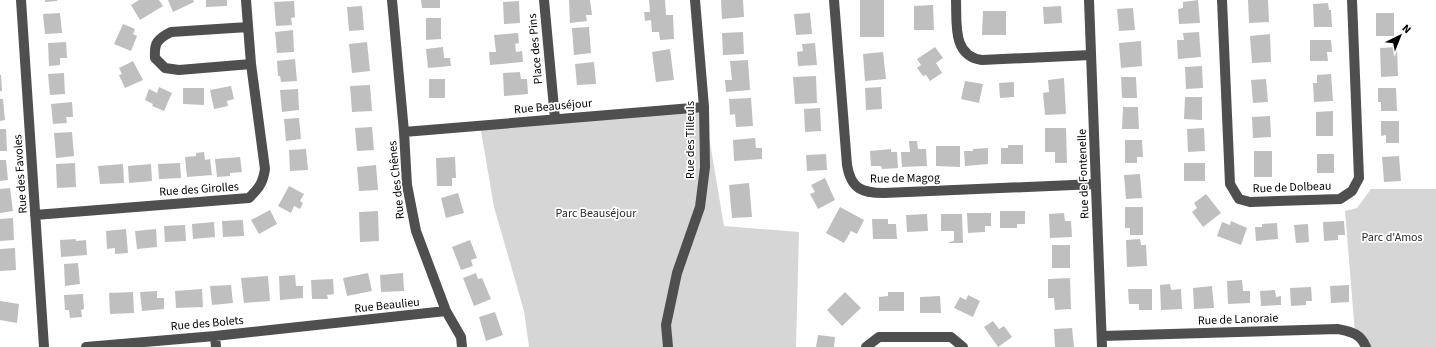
<svg xmlns="http://www.w3.org/2000/svg" width="1436" height="347" font-family="'Source Sans 3',sans-serif">
<rect width="100%" height="100%" fill="#fff"/>
<path fill="#d6d6d6" d="M704,107L724,226L799,232L796,347H529L524,311L494,207L480,125Z
M1371,189H1436V347H1366L1355,333L1345,211L1357,208Z"/>
<path fill="#bfbfbf" d="M45,0H57V1L45,2Z
M139,0H159L163,6L140,20L131,5Z
M168,0H193L194,2L173,12Z
M206,0H227V6L206,7Z
M421,0H440V8H422Z
M569,0H590L592,15H586L587,21L570,23Z
M649,0H665L666,15H673L674,39L660,40L659,32H652L651,20L645,21L644,12H650Z
M721,0H743L744,17L722,19Z
M860,0H884V37H860Z
M1198,0L1200,23L1179,24L1178,9L1183,8V2Z
M1248,0H1268L1269,22L1249,23Z
M294,1L295,17L291,18L292,25L276,26L274,2Z
M519,1L520,23L504,24L503,2Z
M1328,3L1329,10H1331L1332,27H1314L1313,4Z
M933,5L934,30H914V6Z
M362,6L364,30L349,31L347,7Z
M1061,6L1062,23L1044,24L1043,7Z
M1133,8L1135,30L1119,31L1117,9Z
M983,11H1006V35H982Z
M60,13L62,33L45,34L43,14Z
M810,13L812,34L796,35L794,14Z
M1376,13H1394V36H1376Z
M426,18H441V39L426,40Z
M123,24L135,29L133,34L137,36L131,51L114,44Z
M589,27L591,53L574,55L572,28Z
M293,30L294,52L277,53L275,32Z
M743,32L744,54L723,55L722,33Z
M1199,32L1201,57L1178,59L1177,40H1184L1183,33Z
M518,33L519,43L515,44L516,52L522,51L523,62L490,65L489,52H496L494,35Z
M1270,34L1271,62L1252,63L1250,36Z
M1310,40H1331L1332,52H1327L1328,61H1310Z
M1141,41L1142,66L1121,68L1119,43Z
M66,42L67,58H60V65L49,66L48,43Z
M367,42L370,71L352,73L349,44Z
M815,43L817,65L798,66L797,52L803,51L802,44Z
M443,47L444,58H450L451,66L428,68L426,49Z
M935,47L943,58L936,63L942,73L930,81L926,75L923,76L917,68L921,65L917,59Z
M1397,47L1398,76L1381,77L1380,48Z
M670,49L674,80L656,82L652,52Z
M883,52L886,79L865,81L863,54Z
M295,59L297,81L281,82L280,76H278L277,61Z
M748,60L750,90L726,92L725,80H732L730,61Z
M133,61L143,80L125,88L119,75L122,74L119,68Z
M594,62L596,84L577,85L575,64Z
M1202,66L1203,88L1186,89L1185,67Z
M520,72L521,79H527L528,94L504,96L503,73Z
M64,73L65,94L50,95L48,74Z
M1331,74L1333,101L1314,102L1313,83H1317V75Z
M0,75H1L2,91H0Z
M816,76L817,103L795,104L793,77Z
M1121,77H1136L1137,98H1122Z
M1064,78L1066,114L1045,115L1043,93L1049,92L1048,80Z
M429,79H445V98H429Z
M1266,79L1268,102L1253,103L1251,80Z
M965,81L983,84L979,103L961,99Z
M1014,82V97L1000,98L999,83Z
M370,85L372,111L352,112L350,86Z
M231,86L234,99L227,101L228,106L214,109L210,90Z
M159,87L172,93L164,111L152,106L153,104L145,100L149,89L157,93Z
M881,87L882,109L866,110L865,88Z
M183,88H204V105L183,104Z
M1378,88H1396L1397,111H1381V102H1378Z
M298,89L299,110L282,112L280,90Z
M1185,97H1202V120L1184,119Z
M751,98L753,126L736,127L735,114L730,115L729,99Z
M0,99H3L5,120L0,121Z
M72,102L73,117H66L67,123L53,124L51,104Z
M1123,107H1138L1139,129H1122Z
M820,108L821,131L805,132L804,109Z
M1333,111V136H1316V112Z
M1270,116L1271,137L1253,138L1252,117Z
M299,118L301,139L286,141L284,119Z
M1381,121H1399V143H1386V135L1381,136Z
M372,127L374,150L357,151L355,128Z
M1045,128H1066L1067,163H1055V152H1045Z
M1204,128L1205,151L1188,152L1187,129Z
M0,129H6L7,151H0Z
M72,132L74,156L56,158L54,133Z
M755,138L756,148H762V159L734,161L733,140Z
M1125,140H1142L1143,157H1137V163H1125Z
M909,141H917L918,149H926L927,166L902,167L901,152H910Z
M1008,145H1023V164H1001V148H1008Z
M936,146H960V167L936,166Z
M988,148V164L965,166L964,151H973V149Z
M306,149L308,170L290,171L289,150Z
M891,149V152H897L898,168L882,169L881,166H871L870,151Z
M1254,151H1272V177H1254Z
M204,152L205,160L210,159L212,175L187,177L185,157L196,156V153Z
M826,154L827,170L807,171L806,155Z
M1317,154H1334V173H1317Z
M1399,156L1401,181L1384,182L1382,157Z
M240,157L242,172L230,173V176L217,177L215,159Z
M455,157L456,178H452V186H437L436,158Z
M0,160H6L8,180L0,181Z
M75,163L76,187L57,188L56,164Z
M180,163L181,178L159,179L158,164Z
M1184,163H1205V181H1184Z
M123,164L124,183L100,184L98,166Z
M151,164L152,181L129,183L128,166Z
M376,165L378,190L359,191L357,167Z
M1140,174L1142,198L1126,199L1124,175Z
M825,178L835,200L818,209L810,194L815,192L811,185Z
M749,183L752,217L732,218L729,185Z
M289,186L304,194L300,201L303,203L300,209L294,206L291,213L278,206Z
M10,188L13,211L0,213V189Z
M458,193L464,213L446,218L441,198Z
M1206,194L1221,213L1203,227L1192,212L1197,208L1194,203Z
M840,207L864,220L857,234L851,231L844,243L826,233Z
M1125,207H1143V235H1130V228H1125Z
M270,210L277,224L259,234L251,220Z
M378,211L379,241L360,242L359,212Z
M1000,211H1025V224H1017V228H1000Z
M967,213H991V226H985V232L968,233Z
M1064,213L1065,221H1071L1072,237L1050,238L1049,214Z
M927,214L928,231L907,232L906,215Z
M941,214H962L963,243H949V242L954,241V231H941Z
M13,218L14,240L0,241V219Z
M872,219H888V224H896L897,239H873Z
M243,220L244,236L223,237L222,221Z
M1231,221L1247,228L1241,245L1217,236L1222,222L1230,225Z
M1344,221L1345,235H1338V240L1324,241L1323,222Z
M214,222L215,237L193,239L192,224Z
M1277,223L1278,239L1256,241L1255,227H1262V224Z
M1308,224L1309,242L1296,243L1294,225Z
M185,225L186,241L165,242L164,226Z
M126,229L128,253L115,254V248L107,249L106,231Z
M156,229L157,247L137,249L135,231Z
M76,239V241L86,240L87,255L61,257L60,240Z
M1140,239L1141,245H1146L1147,266L1127,267L1126,240Z
M470,240L477,258L471,260L473,266L461,270L452,247Z
M1052,245H1070V268H1052Z
M15,248L16,270L0,271V249Z
M78,263L80,284L65,286L64,264Z
M368,273L372,291L347,296L343,278Z
M403,273L404,291L381,292L380,275Z
M476,273L478,279L482,278L491,299L474,306L463,278Z
M295,275L296,286H303V298L280,300L279,276Z
M268,276L270,301L244,303L241,278Z
M1070,278L1071,309L1055,310L1054,298H1048V279Z
M333,279L334,294L327,295L328,299H312L311,280Z
M1242,280L1243,291H1250V303L1228,304L1227,281Z
M1170,284L1171,290L1181,289L1182,309L1161,310L1160,285Z
M231,285L233,303L212,305L210,286Z
M1349,285V302L1331,303L1330,286Z
M1212,286L1214,308L1194,309L1193,288Z
M1311,287L1312,301H1306V305L1291,306L1290,288Z
M202,289L203,307L176,308L175,291Z
M1128,289H1152V310H1139V304H1129Z
M1275,290L1276,297L1281,296V305L1261,306L1260,291Z
M157,291V298H164V309L142,311L140,292Z
M133,292L134,313L110,314L109,293Z
M845,292L861,308L842,326L827,310Z
M888,292H904V311H879V297L888,296Z
M83,294L84,309L81,310L82,317L70,318L69,310H65L64,295Z
M968,295L980,301L973,317L954,308L960,297L966,300Z
M940,296L941,313H920V297Z
M0,301L19,304L17,323L0,320Z
M495,312L503,335L486,341L479,317Z
M993,321L999,329L1004,326L1012,337L998,347L984,327Z
M1072,328L1074,347H1055L1054,329Z
M818,335L835,337L834,347H816Z"/>
<g fill="none" stroke-linecap="round" stroke-linejoin="round">
<path stroke="#4f4f4f" stroke-width="10" d="M21,0L44,347
M392,0L404,132L407,185L416,231L446,311L461,337L462,347
M544,0L555,119
M834,0L847,165C851,189 862,193 884,193L1096,184
M956,0C957,23 952,56 982,60L1091,55
M1089,0L1102,347
M1222,0L1230,184L1239,199L1250,202L1340,199L1352,191L1359,178L1352,0
M248,27L171,32C157,39 154,43 155,58L165,68L179,70L251,64
M404,132L704,107
M35,215L249,198C259,188 263,183 265,169L251,64L246,0
M215,336L216,347
M1102,336L1338,329C1351,332 1360,333 1366,347
M86,347L215,336L446,311
M668,347L666,325L677,273L700,207L705,167L704,107L695,0
M866,347L879,337H951L963,347"/>
</g>
<g text-anchor="middle" stroke-width="3.5" stroke-linejoin="round" paint-order="stroke">
<g font-size="12" fill="#000" stroke="#fff">
<text transform="translate(535 49) rotate(-95)" y="4">Place des Pins</text>
<text transform="translate(553 106) rotate(-5)" y="4">Rue Beauséjour</text>
<text transform="translate(690 140) rotate(-90)" y="4">Rue des Tilleuls</text>
<text transform="translate(20 174) rotate(-94)" y="4">Rue des Favoles</text>
<text transform="translate(1083 174) rotate(-92)" y="4">Rue de Fontenelle</text>
<text transform="translate(905 178) rotate(-1)" y="4">Rue de Magog</text>
<text transform="translate(396 180) rotate(-96)" y="4">Rue des Chênes</text>
<text transform="translate(1292 187) rotate(-2)" y="4">Rue de Dolbeau</text>
<text transform="translate(199 189) rotate(-4)" y="4">Rue des Girolles</text>
<text transform="translate(387 305) rotate(-6)" y="4">Rue Beaulieu</text>
<text transform="translate(1238 319) rotate(-2)" y="4">Rue de Lanoraie</text>
<text transform="translate(207 323) rotate(-5)" y="4">Rue des Bolets</text>
</g>
<g font-size="12" fill="#2d2d2d" stroke="#fff">
<text x="596" y="217">Parc Beauséjour</text>
<text x="1392" y="241">Parc d'Amos</text>
</g>
</g>
<g transform="translate(1400 36) rotate(43)" stroke="#ffffff" stroke-width="3" paint-order="stroke">
<path d="M0-3L7 15L0 10L-7 15Z" fill="#000000"/>
<text y="-6" font-size="11" font-weight="bold" text-anchor="middle" fill="#000000">N</text>
</g>
</svg>
